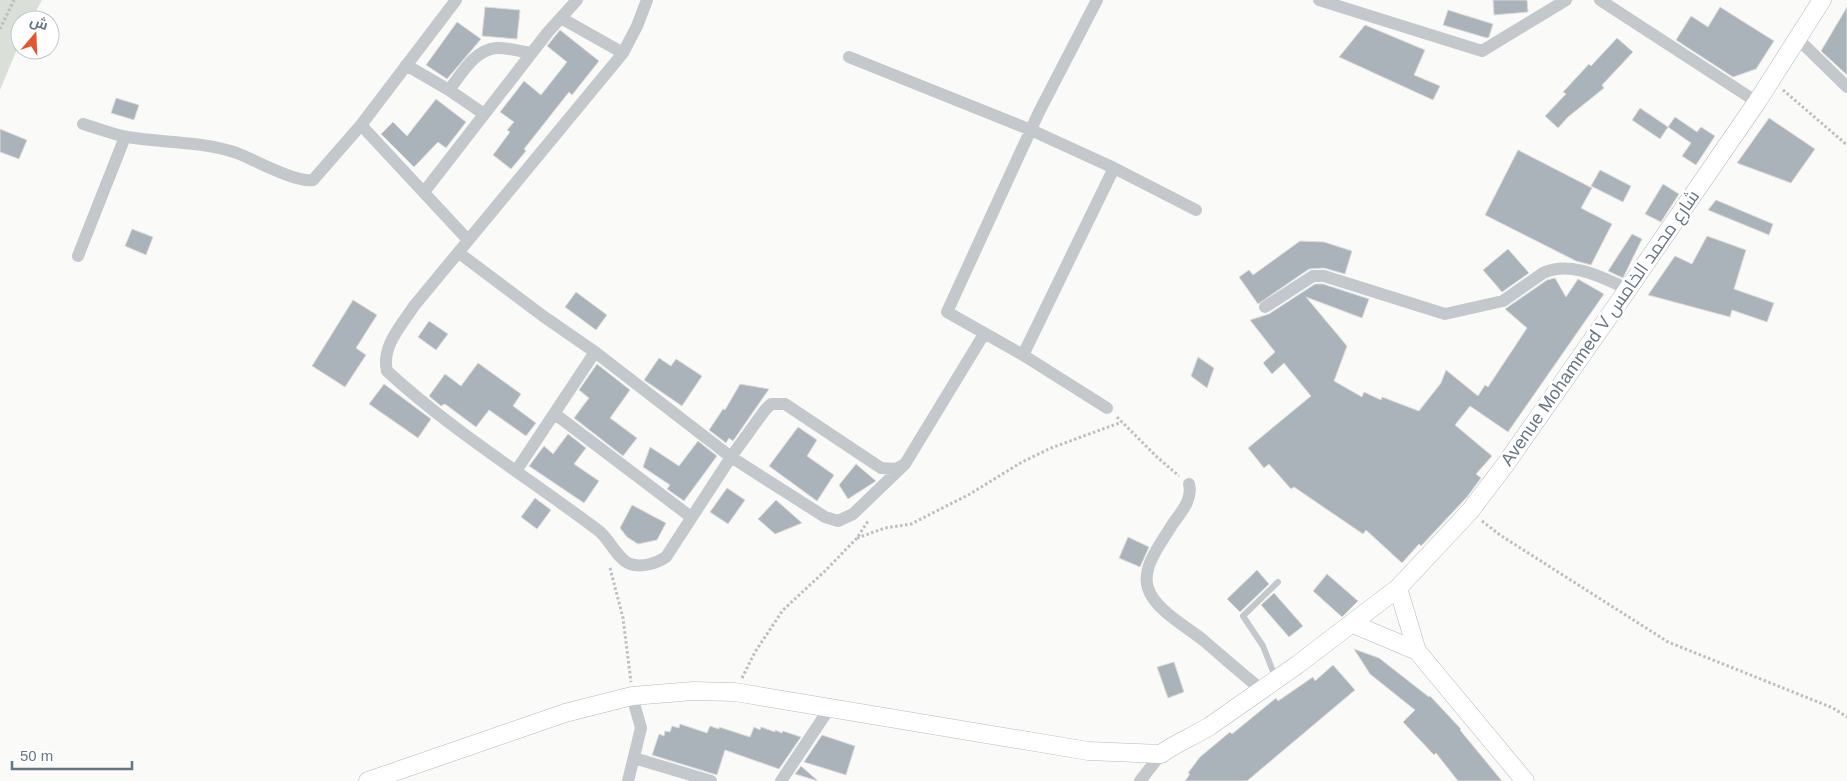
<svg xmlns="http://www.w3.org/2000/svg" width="1847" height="781" font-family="Arial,Cairo,sans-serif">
<rect width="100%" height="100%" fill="#fafaf8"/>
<path fill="#dadfd7" d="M0,0H42L31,20H20V42L0,90Z"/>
<path fill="#aab3b9" stroke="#dcdcda" d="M1493,0H1527L1528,12L1494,15Z
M485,7L520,10L517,39L482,36Z
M1720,7L1774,41L1756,69L1733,77L1676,40L1691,16L1708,27Z
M1847,7V75L1821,51Z
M1448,10L1493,24L1489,37L1487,38L1443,25Z
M457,22L481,39L447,79L426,65Z
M1365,25L1425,50L1414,75L1440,86L1433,100L1339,57Z
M560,30L599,61L572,95L569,92L524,149L526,151L511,169L493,155L510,132L507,130L514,122L500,112L524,81L541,95L567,62L547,46Z
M1617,38L1633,52L1602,85L1604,88L1568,117L1558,128L1545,116L1566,94L1563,92L1589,64L1591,66Z
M116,98L139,105L134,120L111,113Z
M436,99L466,122L446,148L438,142L414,167L381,134L393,122L407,136Z
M1640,108L1668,127L1660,139L1632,120Z
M1675,117L1697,132L1701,127L1715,136L1696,165L1682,156L1691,143L1668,127Z
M1769,118L1815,149L1791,183L1737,163Z
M0,129L27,140L19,159L0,152Z
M1518,150L1592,188L1581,208L1612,224L1591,265L1576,261L1485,215Z
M1600,170L1631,186L1623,202L1591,186Z
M1663,184L1679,194L1661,222L1645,214Z
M1716,200L1773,224L1769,235L1708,210Z
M132,229L153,237L146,255L125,246Z
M1632,234L1642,239L1623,278L1608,271Z
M1707,236L1746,250L1734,289L1774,303L1767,322L1732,310L1730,317L1648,295L1675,256L1692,264Z
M1300,241L1324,242L1352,251L1345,274L1324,268L1309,269L1258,304L1239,277L1249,270L1253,275Z
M1508,249L1529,273L1502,292L1483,270Z
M1555,278L1566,297L1578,279L1604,294L1508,432L1470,406L1455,425L1492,456L1476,474L1481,478L1467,497L1421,546L1419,544L1402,563L1366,530L1363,534L1294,487L1291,489L1269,464L1264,468L1248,448L1311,396L1284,363L1272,374L1263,363L1275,352L1250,320L1269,314L1315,284H1323L1369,299L1362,318L1306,297L1347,346L1334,381L1362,397L1364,392L1381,400L1382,397L1419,411L1441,383L1446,370L1478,396L1485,385L1488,387L1527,328L1505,309L1547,280Z
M576,292L607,315L596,330L565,307Z
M353,300L377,315L356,348L366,355L345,387L312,366Z
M429,321L448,334L436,350L418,337Z
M1198,357L1214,368L1207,388L1191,376Z
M659,358L671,366L676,359L702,376L682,406L644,380Z
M478,363L521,394L513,406L536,423L526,436L489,410L476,427L445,404L441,406L429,396L445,374L461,386Z
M597,364L630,390L610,418L637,438L623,456L574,418L589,398L579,390Z
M384,384L431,419L418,438L369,404Z
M740,384L769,389L733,441L729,438L726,443L709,430L723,409L725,410Z
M798,427L817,440L807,456L834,475L817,501L769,466Z
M568,434L586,448L574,464L599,481L584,503L529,466L544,446L553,454Z
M698,441L717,456L684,501L667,489L670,485L643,467L650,447L679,466Z
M856,464L876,481L848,499L839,485Z
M727,488L745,500L728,524L710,512Z
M535,498L551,510L537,529L521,517Z
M776,500L802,523L775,534L758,519Z
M632,505L666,523L657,540L638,544L627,537L620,528Z
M1128,537L1149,547L1140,567L1119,558Z
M1257,570L1269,584L1240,612L1227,599Z
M1327,574L1358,601L1342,617L1313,591Z
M1274,593L1303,626L1289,637L1261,605Z
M1354,649L1379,658L1429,697L1430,696L1461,729L1460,730L1502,781H1458L1436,753L1434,755L1403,722L1415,710L1370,674Z
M1174,662L1184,692L1168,698L1157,667Z
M1333,665L1355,690L1247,781H1185L1190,774L1188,773L1200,757L1230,732L1232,734L1276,698L1278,701L1313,677L1315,681Z
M680,724L707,733L710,726L719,729V727L750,737L754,727L760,730L761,727L775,732V730L782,733L783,731L801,737L779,769L725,750L717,775L652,755L659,734L664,736L665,731L670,732L672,726L679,728Z
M822,735L855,746L846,775L804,762Z
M801,766L818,781L795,774Z"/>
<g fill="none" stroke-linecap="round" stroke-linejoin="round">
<defs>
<path id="secondary" d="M1398,588L1417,651L1525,781
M1353,624L1417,651
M368,781L565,713L632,696L693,691L735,692L1088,751L1161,754C1176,743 1194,736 1210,726L1297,665L1398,588L1470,511L1505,465L1628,289L1757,102L1822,0"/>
</defs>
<use href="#secondary" stroke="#b3babf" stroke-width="19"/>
<path stroke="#bbbfc2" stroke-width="3" stroke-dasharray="2.5 2.5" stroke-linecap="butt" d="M0,29L14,0
M1783,90L1847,145
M1117,417L1157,457L1179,476
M1482,521L1500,535L1668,642L1833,708L1847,717
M857,538L885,528L911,524L970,494L1022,462L1051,448L1122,422
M610,568L623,618L631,682
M742,678L755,652L783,610L825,571L857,538L868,521"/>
<path stroke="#c3c8cc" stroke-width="6" d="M1276,679L1263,646L1243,616L1278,582"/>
<path stroke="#c3c8cc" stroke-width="12" d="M647,0L637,26L623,53L414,306C402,325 381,346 387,371C452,431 529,478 599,531C610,540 618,560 630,564C642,568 657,563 666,557L731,457L765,410L771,404H785L881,468L896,469L905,464
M1097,0L1039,112L947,312L1023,355L1107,408
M1319,0L1482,51L1566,0
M1600,0L1757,102
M561,18L623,53
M1797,38L1847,87
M849,57L1031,130L1114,168L1196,210
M406,65L449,90L484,114
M449,90C461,75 474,50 496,48C507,47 520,52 532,53
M83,124C97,128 112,134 127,137C164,143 202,141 237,153C255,160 296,183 313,180L361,125L456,0
M361,125L468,240
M424,192L548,32L577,0
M459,253L543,316L595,352L731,457L825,517L838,521L853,514L905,464L984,334
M78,256L125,137
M1265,307L1313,276H1324L1445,314L1503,301L1543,273C1571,260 1603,278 1628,289
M1023,355L1114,168
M555,414L691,517
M516,471L595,352
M1189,484C1193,500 1181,512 1172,525C1162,542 1141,567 1148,588C1154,609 1187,627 1203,640C1223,657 1242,674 1262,690
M634,758L711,781
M628,781L641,728L632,696
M781,781L829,709
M1140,781L1161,754"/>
<use href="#secondary" stroke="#fff" stroke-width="18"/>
</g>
<g text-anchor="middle" stroke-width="5" stroke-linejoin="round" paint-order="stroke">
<g font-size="18" fill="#657683" stroke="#fff">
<text transform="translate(1600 328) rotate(-55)" y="6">Avenue Mohammed V شارع محمد الخامس</text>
</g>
</g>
<g transform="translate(35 35) rotate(19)"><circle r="24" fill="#ffffff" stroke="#c1c8cd"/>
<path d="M0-4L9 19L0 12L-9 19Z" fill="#e4572e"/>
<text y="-8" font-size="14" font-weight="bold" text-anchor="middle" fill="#657683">ش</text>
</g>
<path d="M12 761v8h120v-8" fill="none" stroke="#657683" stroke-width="2.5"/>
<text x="20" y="761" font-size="15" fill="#657683" stroke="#ffffff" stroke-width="4" paint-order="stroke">50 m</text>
</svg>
